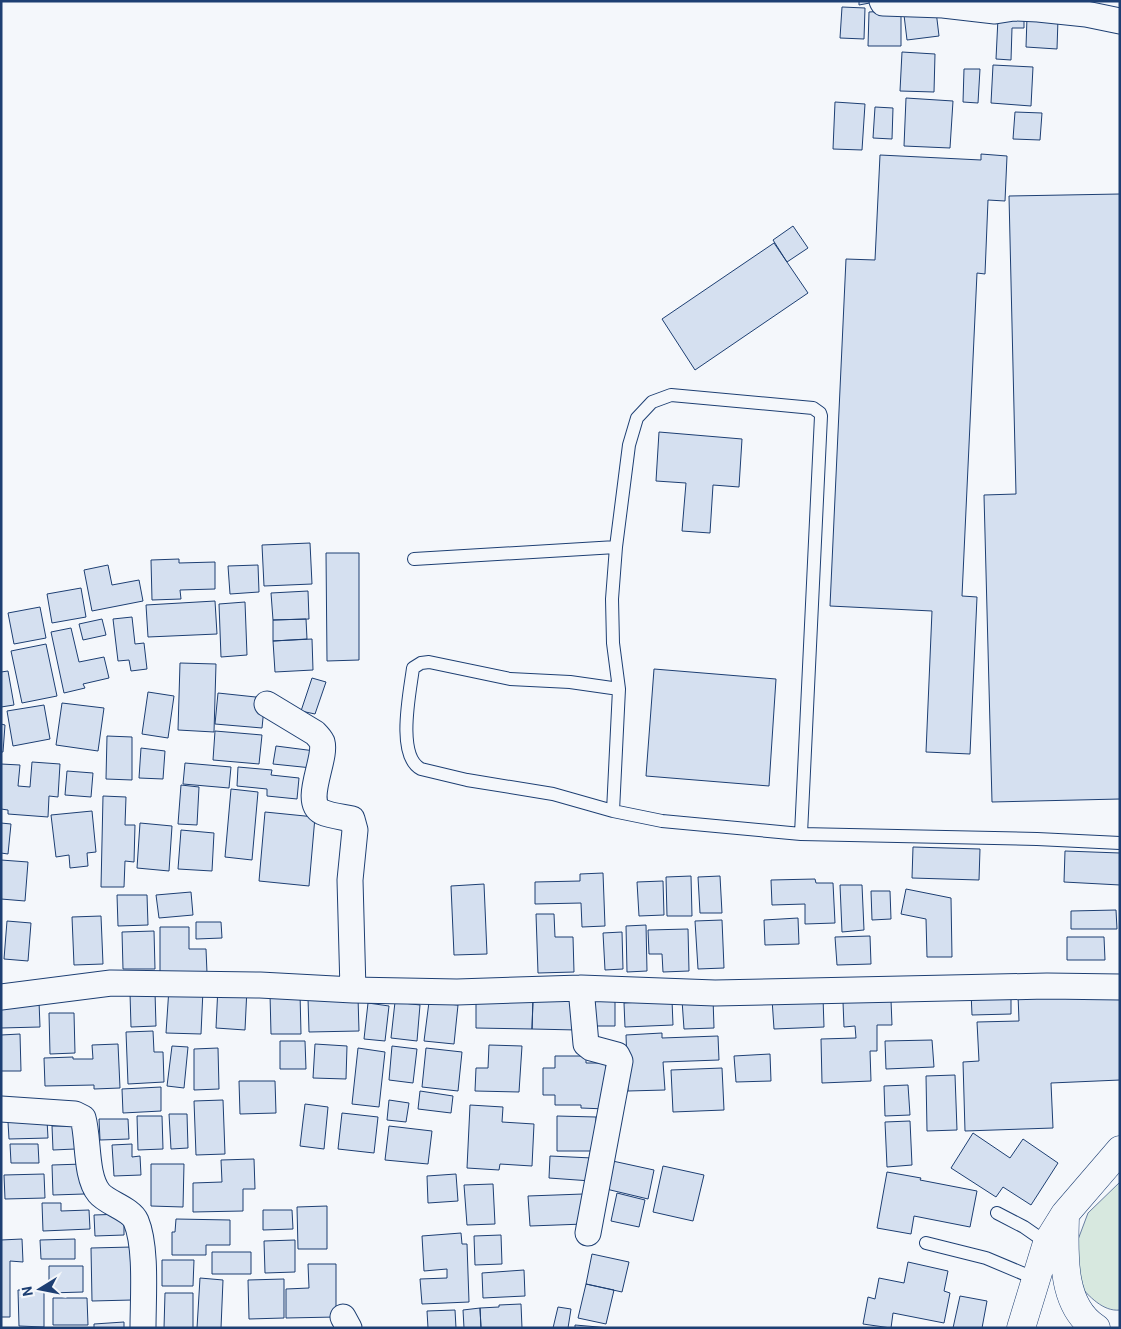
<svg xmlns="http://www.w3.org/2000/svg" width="1121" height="1329" font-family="Roboto,sans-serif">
<rect width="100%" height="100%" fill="#f4f7fb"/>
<path fill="#d7e8df" stroke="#687fa3" d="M1120,1182V1310C1103,1312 1089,1296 1078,1284L1076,1245L1088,1213Z"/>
<path fill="#d5e0f0" stroke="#1d3f73" d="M859,1H874L875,2L859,5Z
M842,7L865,8L864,39L840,38Z
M901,10V46H868L869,12Z
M936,11L939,36L907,40L904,15Z
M1024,16V28H1012L1011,60L996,59L998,18Z
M1027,17L1058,19L1057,49L1026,47Z
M902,52L935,54L934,92L900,91Z
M993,65L1033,67L1031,106L991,103Z
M964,69H980L978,103L963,102Z
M906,98L953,101L950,148L904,146Z
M835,102L865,104L862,150L833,149Z
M875,107L893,108L892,139L873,138Z
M1015,112L1042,113L1040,140L1013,139Z
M981,154L1007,156L1005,201L988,200L985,274L977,273L962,596L977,597L970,754L926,752L932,611L830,606L846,259L875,260L880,155L981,160Z
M1120,194V799L992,802L984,495L1016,494L1009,196Z
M793,226L808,248L787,262L773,240Z
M774,243L808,293L695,370L662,319Z
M659,432L742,439L739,487L713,485L710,533L682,531L686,483L656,481Z
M310,543L312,584L264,586L262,545Z
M326,553H359V660L327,661Z
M179,559V563L215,562V589L180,590L181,599L152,600L151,560Z
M108,565L112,585L139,580L143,601L92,611L84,570Z
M258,565L259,592L230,594L228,566Z
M81,588L86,617L52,623L47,594Z
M308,591L309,619L273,620L271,593Z
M215,601L217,634L148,637L146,605Z
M245,602L247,655L221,657L219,604Z
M40,607L46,638L14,644L8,613Z
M132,617L135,644L144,643L147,669L131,671L129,660L118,661L113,619Z
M102,619L106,635L83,640L79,624Z
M306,619L307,639L273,641V620Z
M71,628L79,662L104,657L109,678L83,684L85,688L64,693L51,632Z
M312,639L313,670L275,672L273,641Z
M46,644L57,696L22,703L11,651Z
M180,663L216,664L214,732L178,730Z
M654,669L776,679L769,786L646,776Z
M8,671L14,705L1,707V672Z
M312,678L326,682L315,714L301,711Z
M148,692L174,696L168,738L142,734Z
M218,693L265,698L262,728L215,724Z
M62,703L104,708L98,751L56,745Z
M44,705L50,739L13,746L7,711Z
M1,724L5,725L3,752H1Z
M215,731L262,735L259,764L213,760Z
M107,736L132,737V780L106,779Z
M276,746L315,751L312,768L273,764Z
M141,748L165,751L163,779L139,778Z
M32,762L60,764L58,797L49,796L48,817L8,814V810L1,809V764L20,765L18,786L30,787Z
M185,763L231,767L229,788L183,784Z
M238,767L272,770L271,775L299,778L297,799L267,796V789L237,786Z
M67,771L93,773L91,797L65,795Z
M181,785L199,787L197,825L178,824Z
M231,789L258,792L252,860L225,857Z
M103,796L126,797L125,825H135L134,862L125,861L124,887H101Z
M92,811L96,852L87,853L88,866L70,868L69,855L56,857L51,815Z
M265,812L315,817L309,886L259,881Z
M1,823L11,824L8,854L1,853Z
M140,823L172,826L169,871L137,868Z
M181,830L214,833L212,871L178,869Z
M913,847L980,849L979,880L912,878Z
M1065,851L1120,853V885L1064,882Z
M1,860L28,862L25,901L1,899Z
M603,873L605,926L582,927L581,903L535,904V882L580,881V874Z
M691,876L692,916H667L666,877Z
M720,876L722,913H700L698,877Z
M815,879L816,883H833L835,923L805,924V904L772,905L771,880Z
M663,881L664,915L639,916L637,882Z
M484,884L487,954L454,955L451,886Z
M840,885H862L864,930L842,932Z
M906,889L951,898L952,957H927L926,919L901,914Z
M871,891H890L891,919L872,920Z
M191,892L193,915L159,918L156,895Z
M117,895H147L148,925L118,926Z
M1116,910L1117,929H1071V911Z
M536,914H554L555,937H573L574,972L538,973Z
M101,916L103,964L74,965L72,917Z
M798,918L799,944L765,945L764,920Z
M722,920L724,968L698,969L695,921Z
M7,921L31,923L28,961L4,959Z
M196,922H221L222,938L196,939Z
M646,925L647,971L627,972L626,926Z
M160,927H189V949H206L207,973L160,974Z
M688,929L689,971L663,972L662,954H649L648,930Z
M154,931L155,969H123L122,932Z
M622,932L623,969L605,970L603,933Z
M870,936L871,964L837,965L835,937Z
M1067,937H1104L1105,960H1067Z
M218,986L247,988L245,1030L216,1028Z
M169,988L203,990L201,1034L166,1033Z
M1011,990V1014L972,1015L971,992Z
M155,992L156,1026L131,1027L130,993Z
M1120,992V1080L1051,1083L1053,1128L965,1131L963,1062L979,1061L977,1022L1019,1021L1018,995Z
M300,993L301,1034H271L270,994Z
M358,997L359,1031L309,1032L308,998Z
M595,997H615V1026H594Z
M823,997L824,1027L774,1029L772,999Z
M533,998H578L577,1030L532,1029Z
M713,998L714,1028L684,1029L682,1000Z
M476,1000L533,1001L532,1029L476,1028Z
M672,1000L673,1025L625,1027L624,1003Z
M891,1000L892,1025H877V1051H870L871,1081L822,1083L821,1039L856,1038L855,1026L844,1027L843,1002Z
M39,1001L40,1027L1,1028V1002Z
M395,1002L420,1005L417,1041L391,1038Z
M429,1002L458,1005L454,1044L424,1041Z
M368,1003L389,1006L385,1041L364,1039Z
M49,1013H74L75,1053L50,1054Z
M153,1031L154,1052H163L164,1082L128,1084L126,1032Z
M662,1033V1038L718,1036L719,1060L663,1062L665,1090L628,1091L626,1035Z
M20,1034L21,1071H1V1035Z
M932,1040L934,1067L886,1069L885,1041Z
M280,1041H305L306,1069H280Z
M118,1044L120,1088L94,1089V1085L45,1086L44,1058L73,1057V1059H93L92,1045Z
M315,1044L347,1046L346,1079L313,1078Z
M489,1045L522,1046L519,1092L475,1091L476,1068H488Z
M172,1046L188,1047L184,1088L167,1086Z
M392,1046L417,1049L413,1083L389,1080Z
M218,1048L219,1089L194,1090V1049Z
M358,1048L385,1052L379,1107L352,1104Z
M426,1048L462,1052L458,1091L422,1087Z
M770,1054L771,1081L736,1082L734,1056Z
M555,1056H586V1063H606V1109L581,1108V1105H555V1095H543V1068H555Z
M722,1068L724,1110L673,1112L671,1070Z
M955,1075L957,1130L927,1131L926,1076Z
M239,1081H275L276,1113L240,1114Z
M908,1085L910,1115L885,1116L884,1086Z
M161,1087V1111L123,1113L122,1089Z
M420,1091L453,1096L451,1113L418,1109Z
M223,1100L225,1154L196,1155L194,1101Z
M389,1100L409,1103L406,1122L387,1120Z
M305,1104L328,1107L324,1149L300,1146Z
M470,1105L503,1107L502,1122L534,1124L532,1166L500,1164L499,1170L467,1168Z
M342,1113L378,1117L374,1153L338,1149Z
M169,1114H187L188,1148L171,1149Z
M137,1116H162L163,1149L138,1150Z
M557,1116L596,1117V1151H557Z
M99,1119H128L129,1139L100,1140Z
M47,1120L48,1138L9,1139L8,1122Z
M910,1121L912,1165L887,1167L885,1122Z
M52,1126H74L75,1149L53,1150Z
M389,1126L432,1131L428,1164L385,1160Z
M973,1133L1010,1158L1023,1139L1058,1163L1031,1205L1003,1187L996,1197L951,1168Z
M10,1144H38L39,1163H11Z
M132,1144V1157L140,1156L141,1175L114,1176L112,1145Z
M550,1156L592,1158L591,1181L549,1178Z
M254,1159L255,1189H243V1211L193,1212V1183L222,1182L221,1160Z
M608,1160L654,1170L648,1199L602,1188Z
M83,1164L84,1194L53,1195L52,1165Z
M151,1164H184L183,1207L151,1206Z
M663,1166L704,1175L693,1221L653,1212Z
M887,1172L921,1178L920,1180L977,1191L970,1227L914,1216L911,1234L877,1228Z
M44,1174L45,1198L5,1199L4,1175Z
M456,1174L458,1201L428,1203L427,1176Z
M493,1184L495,1224L467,1225L464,1185Z
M617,1193L645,1200L639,1227L611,1221Z
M583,1194L584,1224L530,1226L528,1196Z
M42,1203H61V1211L89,1210L90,1229L43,1231Z
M327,1206V1249H298L297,1207Z
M263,1210H292L293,1229L263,1230Z
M124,1214V1235L95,1236L94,1215Z
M176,1219L230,1220V1245H206V1255H172V1232H175Z
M461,1233L462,1244H467L469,1302L422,1304L420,1279L447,1278V1269L424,1271L422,1236Z
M501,1235L502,1264L475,1265L474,1236Z
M22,1239L23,1262L10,1261V1317H1V1240Z
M75,1239V1259H41L40,1240Z
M295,1240V1272L265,1273L264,1241Z
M132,1247V1300L92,1301L91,1248Z
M212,1252H251V1274H212Z
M592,1254L629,1262L622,1292L586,1284Z
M162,1260H194L193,1286H162Z
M908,1262L948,1271L944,1291L950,1293L944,1323L893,1313L891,1328L863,1324L868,1297L875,1299L879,1278L904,1283Z
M308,1264H336V1317L286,1318V1289L309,1288Z
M49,1266H83V1292L49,1293Z
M524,1270L525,1296L483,1298L482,1273Z
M200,1278L223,1280L221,1328H197Z
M284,1279V1318L249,1319L248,1280Z
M586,1284L614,1290L606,1324L578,1318Z
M44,1289V1327L19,1326L18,1290Z
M165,1293H193V1328H164Z
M960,1296L987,1301L982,1328H953Z
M53,1298H87L88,1325H53Z
M521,1304L522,1328H481L480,1308L499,1307V1305Z
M558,1307L571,1309L568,1328H553Z
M480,1308L481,1328H464L463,1310Z
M455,1310L456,1328H428L427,1311Z
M124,1322V1328H94V1324Z
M575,1325L610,1328H575Z"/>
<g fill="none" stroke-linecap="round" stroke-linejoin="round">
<defs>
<path id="lane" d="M414,559L616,547
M613,811L619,689
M801,834L821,416L820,413L813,408L671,395L652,402L637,418L629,445L616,547L612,599L613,643L619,689L570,682L510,679L429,662L421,663L413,668C410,692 396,756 421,769L467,780L553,794L613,811L662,821L801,834L1037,839L1120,843
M997,1213L1024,1227L1047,1243
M926,1243L986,1258L1036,1279"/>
<path id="street" d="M882,1L883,3L943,5L995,11L1014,8L1038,9L1086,14L1120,21
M267,704L315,733C318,736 320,738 322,742C327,759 302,802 322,812C331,816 343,817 352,819L355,830L350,880L353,990
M581,988L586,1044L591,1048L617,1055L620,1061L588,1233
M1,997L111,983L260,985L353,990L457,992L581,988L715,993L1047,986L1120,987
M1,1109L75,1114L83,1118C89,1139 85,1176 99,1193C107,1203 131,1209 136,1221C147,1247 143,1298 143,1328
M343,1317L349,1328"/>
<path id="highway" d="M1065,1217C1064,1254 1061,1306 1096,1328
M1021,1328L1047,1243L1065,1214L1120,1150"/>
</defs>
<use href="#lane" stroke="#1d3f73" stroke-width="14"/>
<use href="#street" stroke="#1d3f73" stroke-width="27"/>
<use href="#highway" stroke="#1d3f73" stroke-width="29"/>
<use href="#lane" stroke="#f4f7fb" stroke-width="12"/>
<use href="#street" stroke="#f4f7fb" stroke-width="25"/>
<use href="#highway" stroke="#f4f7fb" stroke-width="28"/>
</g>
<rect width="1121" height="1329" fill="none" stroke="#1d3f73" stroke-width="5"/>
<g transform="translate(40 1289) rotate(260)" stroke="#f4f7fb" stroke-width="4" paint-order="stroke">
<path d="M0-4L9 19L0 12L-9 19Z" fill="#1d3f73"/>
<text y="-8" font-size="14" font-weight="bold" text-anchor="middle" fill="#1d3f73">N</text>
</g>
</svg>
